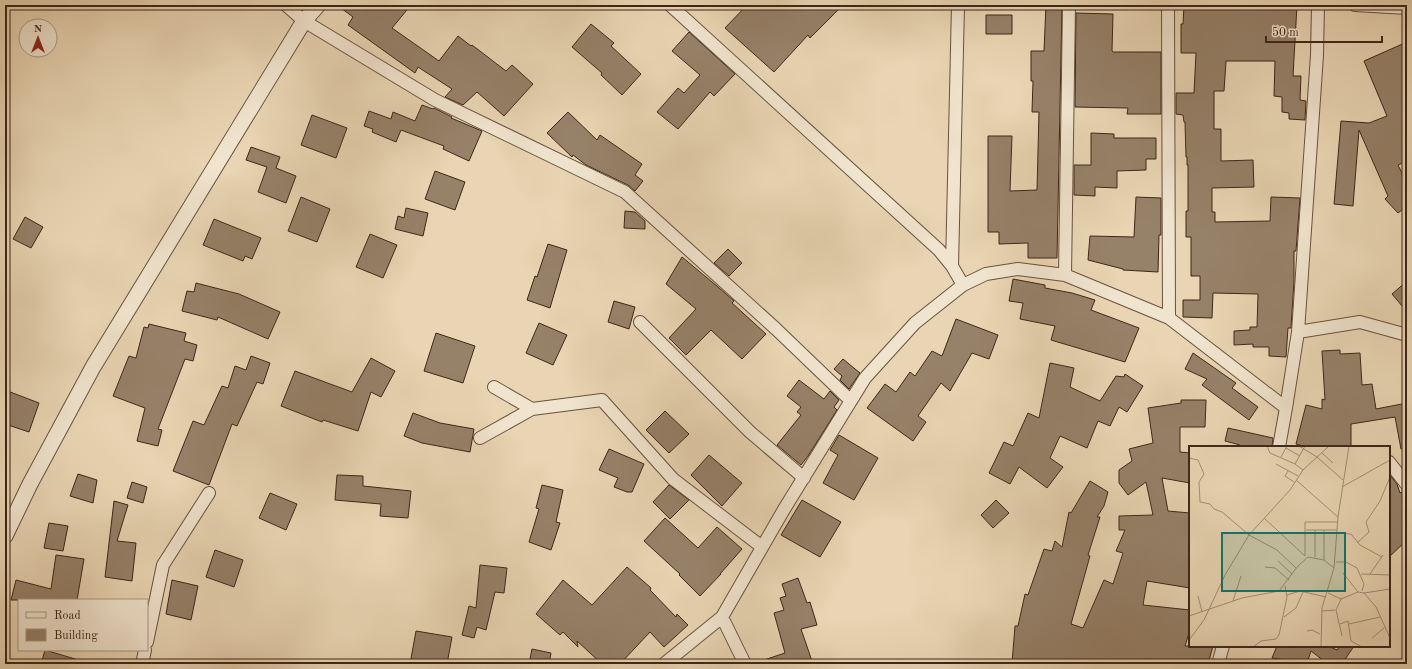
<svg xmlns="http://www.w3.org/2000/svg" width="1412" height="669" font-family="'Old Standard TT',serif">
<rect width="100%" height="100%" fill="#e9d5b3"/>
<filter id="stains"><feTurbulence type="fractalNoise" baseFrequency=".005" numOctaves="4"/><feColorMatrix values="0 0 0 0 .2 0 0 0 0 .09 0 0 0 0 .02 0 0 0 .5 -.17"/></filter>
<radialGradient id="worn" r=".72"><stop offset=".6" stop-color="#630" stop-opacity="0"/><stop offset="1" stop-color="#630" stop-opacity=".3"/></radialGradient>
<path fill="#968169" stroke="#3d2718" d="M337,5H411L392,28L439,61L458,36L471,46L472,45L506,71L512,65L533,84L504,116L477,92L463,105L445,97L452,89L418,67L415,73L348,25L353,17Z
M747,5H843L810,38L808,35L774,72L725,28Z
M1046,5H1062L1057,258H1028V243L999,244V232H988V136H1012L1010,191L1037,190L1039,112H1032L1033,81H1031V51H1044Z
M1184,5H1297L1293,76H1301L1300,100L1306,101L1305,120L1289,119V113L1282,112V97L1274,96L1275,61H1226L1224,91H1214V129H1221V161L1253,160L1254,187L1212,188V212H1215V222L1270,221L1271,197L1300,198L1296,251H1294V281L1291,328H1288L1286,357L1269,356V347H1253V344L1234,345V331L1250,330V327H1257L1258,294L1213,293L1212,318L1183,317V300H1200V276H1191V237H1186V211H1188V165H1187V157H1186L1185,122H1184L1183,115L1176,114V93H1194L1196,53H1181V24H1183Z
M1076,13L1113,14L1112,51L1113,52H1161V114H1127L1128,108L1075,107Z
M986,15H1012V34H986Z
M591,24L614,43L611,46L641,74L622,95L601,75L602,73L572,47Z
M689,32L735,74L714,96L710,92L678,129L657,112L678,88L684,93L700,75L672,51Z
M1407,42V161L1398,165L1407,183V206L1398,213L1385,199L1388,196L1359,130L1353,206L1334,204L1341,121L1369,123L1387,116L1364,61Z
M422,105L433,109L434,108L452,117L451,118L482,131L469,161L443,149L444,146L401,130L396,142L372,132L373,129L364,126L369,111L391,119L393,112L415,121Z
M568,112L597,140L600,135L642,164L635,175L643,181L635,191L628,185L586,165L573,155L572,157L547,133Z
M312,115L347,128L336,158L301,145Z
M1091,133L1114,134V138H1156V159H1146V170L1117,171V188L1095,187V196L1074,195V165H1091Z
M251,147L280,157L276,168L296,176L286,203L258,192L267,167L246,160Z
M435,171L465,182L455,210L425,199Z
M301,197L330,209L317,242L288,231Z
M1136,197L1161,198V235H1159L1158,272L1123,270V269L1088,260L1090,236L1134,237Z
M406,208L428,213L423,236L395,229L398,216L404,218Z
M625,211L635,212L645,221V229L624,228Z
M25,217L43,227L31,248L13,239Z
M214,219L261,238L252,259L245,256L243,261L203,245Z
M370,234L397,245L383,278L356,267Z
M548,244L567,250L550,308L527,300L535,276L537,277Z
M728,249L742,263L729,276L714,263Z
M682,257L718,287L734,301L732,303L766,334L742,359L711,330L686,355L669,338L696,309L666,284Z
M1013,279L1045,285V288L1072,293L1095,300L1091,310L1139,328L1125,362L1051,340L1055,326L1020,319L1023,303L1009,301Z
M1407,281V312L1392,294Z
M196,283L239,294L280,312L268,339L218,317L217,320L182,311L187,291L194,292Z
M614,301L635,307L629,329L608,322Z
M956,319L998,335L989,359L972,353L950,391L941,383L918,416L926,422L913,441L867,408L885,384L896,392L910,372L915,376L932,351L942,356Z
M539,323L567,335L553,365L526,353Z
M149,324L186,333L184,341L197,345L193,361L185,359L158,429L162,430L158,446L137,441L145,408L113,396L129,356L136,358L144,327L148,328Z
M436,333L475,346L463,383L424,371Z
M1340,350V354L1360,353L1362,385L1372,384L1376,409L1407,403V449H1401L1395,417L1351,424V447H1307L1296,444L1306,405L1322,409V399L1325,400L1322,351Z
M1193,353L1236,383L1232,388L1258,407L1249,420L1202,385L1207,379L1185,369Z
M251,356L270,363L263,384L257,382L237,426L232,424L209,485L173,471L193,421L204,425L222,386L228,388L235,366L246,370Z
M371,358L395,371L381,397L371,392L358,431L323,420L322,422L281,406L295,371L352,392Z
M843,359L860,373L849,389L840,380L842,376L834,369Z
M1050,363L1074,368L1070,387L1100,401L1116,376L1124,377L1125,374L1143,386L1127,412L1119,407L1110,426L1098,421L1087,448L1060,436L1050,458L1063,467L1047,488L1019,467L1010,484L989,473L1004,442L1013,446L1028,413L1039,418Z
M799,380L824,399L830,391L839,400L834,407L837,410L808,456L801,465L777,445L801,415L797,412L801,407L787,396Z
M5,390L39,403L29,432L5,424Z
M1181,400H1206L1205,427H1180V452L1190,453V483L1162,478L1168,511L1190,513V588L1147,581L1143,605L1190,610V630L1185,646H1213L1208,664L1012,663L1015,626H1018L1025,594L1028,595L1044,549L1052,551L1055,541L1062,547L1069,512L1071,513L1090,481L1108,492L1104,506L1097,517H1100L1088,555L1090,556L1071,624L1083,628L1104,580L1113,584L1123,553L1116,551L1125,530H1119V516L1153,515L1146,482L1128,495L1119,483V470L1132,461L1129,449L1153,443L1148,408L1181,403Z
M665,411L689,434L669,453L646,430Z
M413,413L440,423L474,429L470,452L422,443L404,436Z
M1228,428L1273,438L1272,447H1239L1240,445L1225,441Z
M839,435L878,458L854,500L823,483L838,455L830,450Z
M609,449L644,464L632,492H627L614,487L618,478L599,470Z
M709,455L742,483L722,506L691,475Z
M78,474L97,480L93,503L70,496Z
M1389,474L1397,484L1400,493L1402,492L1407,501V540L1389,557Z
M337,475L363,476V486L411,491L408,518L380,516L381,504L335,500Z
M132,482L147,487L143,503L127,498Z
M542,485L563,490L556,522L560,523L551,550L529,542L539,509L536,508Z
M669,485L689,500L670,519L653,502Z
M270,493L297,504L286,530L259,518Z
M802,500L841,522L820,557L781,535Z
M996,500L1009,513L993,528L981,515Z
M114,501L128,505L117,541L136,543L132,581L105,577Z
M665,518L698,548L717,527L742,549L720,574H721L700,596L679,575L680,574L644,541Z
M49,523L68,526L63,551L44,548Z
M215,550L243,560L234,587L206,577Z
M56,555L84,559L77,600H11L16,580L51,589Z
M480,565L507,568L504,593L495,592L486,630L477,627L474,638L462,635L469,606L476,608Z
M627,567L651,588L650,590L676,617L677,614L688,625L664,647L650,632L620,664H602L577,641L578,647L563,632L560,635L536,614L563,580L592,605Z
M798,578L807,603L810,602L817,625L801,629L813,664H758V662L785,653L774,613L784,610L780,598L786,596L782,584Z
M172,580L198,586L191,620L166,614Z
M416,631L452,637L447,664H410Z
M1277,646H1328L1337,650L1340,646H1354L1342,664H1328L1311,651L1307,663L1272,658Z
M532,649L551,653L549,664H529Z
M45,650L82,661V664H41Z"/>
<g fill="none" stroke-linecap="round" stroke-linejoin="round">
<defs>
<path id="minor" d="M286,5L304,21L435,100L625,192L776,329L851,401
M670,5L939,250L952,266L963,285
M1168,5L1169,318
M1355,5L1407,8
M952,266L958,5
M1065,275L1069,5
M640,322L750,432L804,478
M1298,332L1360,322L1407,335
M494,387L532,409L602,400L673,479L762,547
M480,438L532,409
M1279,447L1286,408L1298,332L1317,55L1318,5
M1389,462L1407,485
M722,617L745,664
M147,642L163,565L209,493
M142,664L145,650
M664,664L722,617L783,511L865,378L915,323L963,285L986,274L1018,269L1065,275L1169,318L1286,408
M1218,664L1223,646"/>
<path id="tertiary" d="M5,536L30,484L93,367L304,21L318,5"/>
</defs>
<use href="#minor" stroke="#68523f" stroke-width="14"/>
<use href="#tertiary" stroke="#68523f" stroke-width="17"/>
<use href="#minor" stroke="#f1e4ce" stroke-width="12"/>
<use href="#tertiary" stroke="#f1e4ce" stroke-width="15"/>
</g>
<g transform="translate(1189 446)">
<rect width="201" height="201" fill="#e9d5b3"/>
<path fill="none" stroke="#a48f75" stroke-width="1" d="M78,0L81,7L106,18M110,0L128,11L154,34M97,2L111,10M133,7L144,17M92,11L98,0M0,12L9,14L15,28L10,36L11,56L21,58L25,63L33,66L60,89L88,104L107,122M87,18L109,30M114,24L106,18L116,0M99,25L96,30L105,36M107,34L149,71M153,41L201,14M75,72L116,110M117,84H135M148,87L162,88L171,99L193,111M168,97L180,86L177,76L191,55L201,31M116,110V76H148M126,111V84M135,114V84H148M89,115L103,128M147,116H157L168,122L175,138L173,145M76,121L86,122L100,134M154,127L169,146M172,128L201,129M181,128L194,109M139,147L152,153L169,146L175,147L187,161L201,192M175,147L201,143M98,149L111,145L137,151M9,150L13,166M152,153L147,164L153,190M44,155L52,130M133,165L146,164M0,170L53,152L90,145L109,120L119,111L135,114L145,122M95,171L107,162L114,146M151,178L159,175L162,195L173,201M160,178L191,171M118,185L123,184L131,188M183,192L195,182M0,194L15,174L36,129L60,89L101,44L114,24L140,0M64,201L72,195L87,193L90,189L98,151L96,140M132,201L133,162L145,122L149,71L160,0"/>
<path fill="#0f766e" fill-opacity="0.15" stroke="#0f766e" stroke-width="2" d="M33,87H156V145H33Z"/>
<rect width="201" height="201" fill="none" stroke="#3d2718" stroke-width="2"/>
</g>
<rect width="1412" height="669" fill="none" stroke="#e9d5b3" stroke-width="20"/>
<rect x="6" y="6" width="1400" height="657" fill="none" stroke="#3d2718" stroke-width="2"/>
<rect x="10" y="10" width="1392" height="649" fill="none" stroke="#3d2718"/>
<rect x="18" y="599" width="130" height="52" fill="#f1e4ce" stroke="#a99885"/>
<rect x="26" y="612" width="20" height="6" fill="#f1e4ce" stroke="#a99885"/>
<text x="54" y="619" font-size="12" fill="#3d2718">Road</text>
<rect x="26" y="629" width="20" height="12" fill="#968169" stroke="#a99885"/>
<text x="54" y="639" font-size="12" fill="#3d2718">Building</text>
<g transform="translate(38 38)"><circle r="19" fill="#f1e4ce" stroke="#a99885"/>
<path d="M0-3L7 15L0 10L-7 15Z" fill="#8f2418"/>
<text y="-6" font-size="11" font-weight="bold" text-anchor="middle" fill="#3d2718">N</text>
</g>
<path d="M1266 36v6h116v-6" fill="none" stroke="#3d2718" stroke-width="2"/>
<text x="1272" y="36" font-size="12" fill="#3d2718" stroke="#f1e4ce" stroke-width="3" paint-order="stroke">50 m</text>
<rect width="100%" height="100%" filter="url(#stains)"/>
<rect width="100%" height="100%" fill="url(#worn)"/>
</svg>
